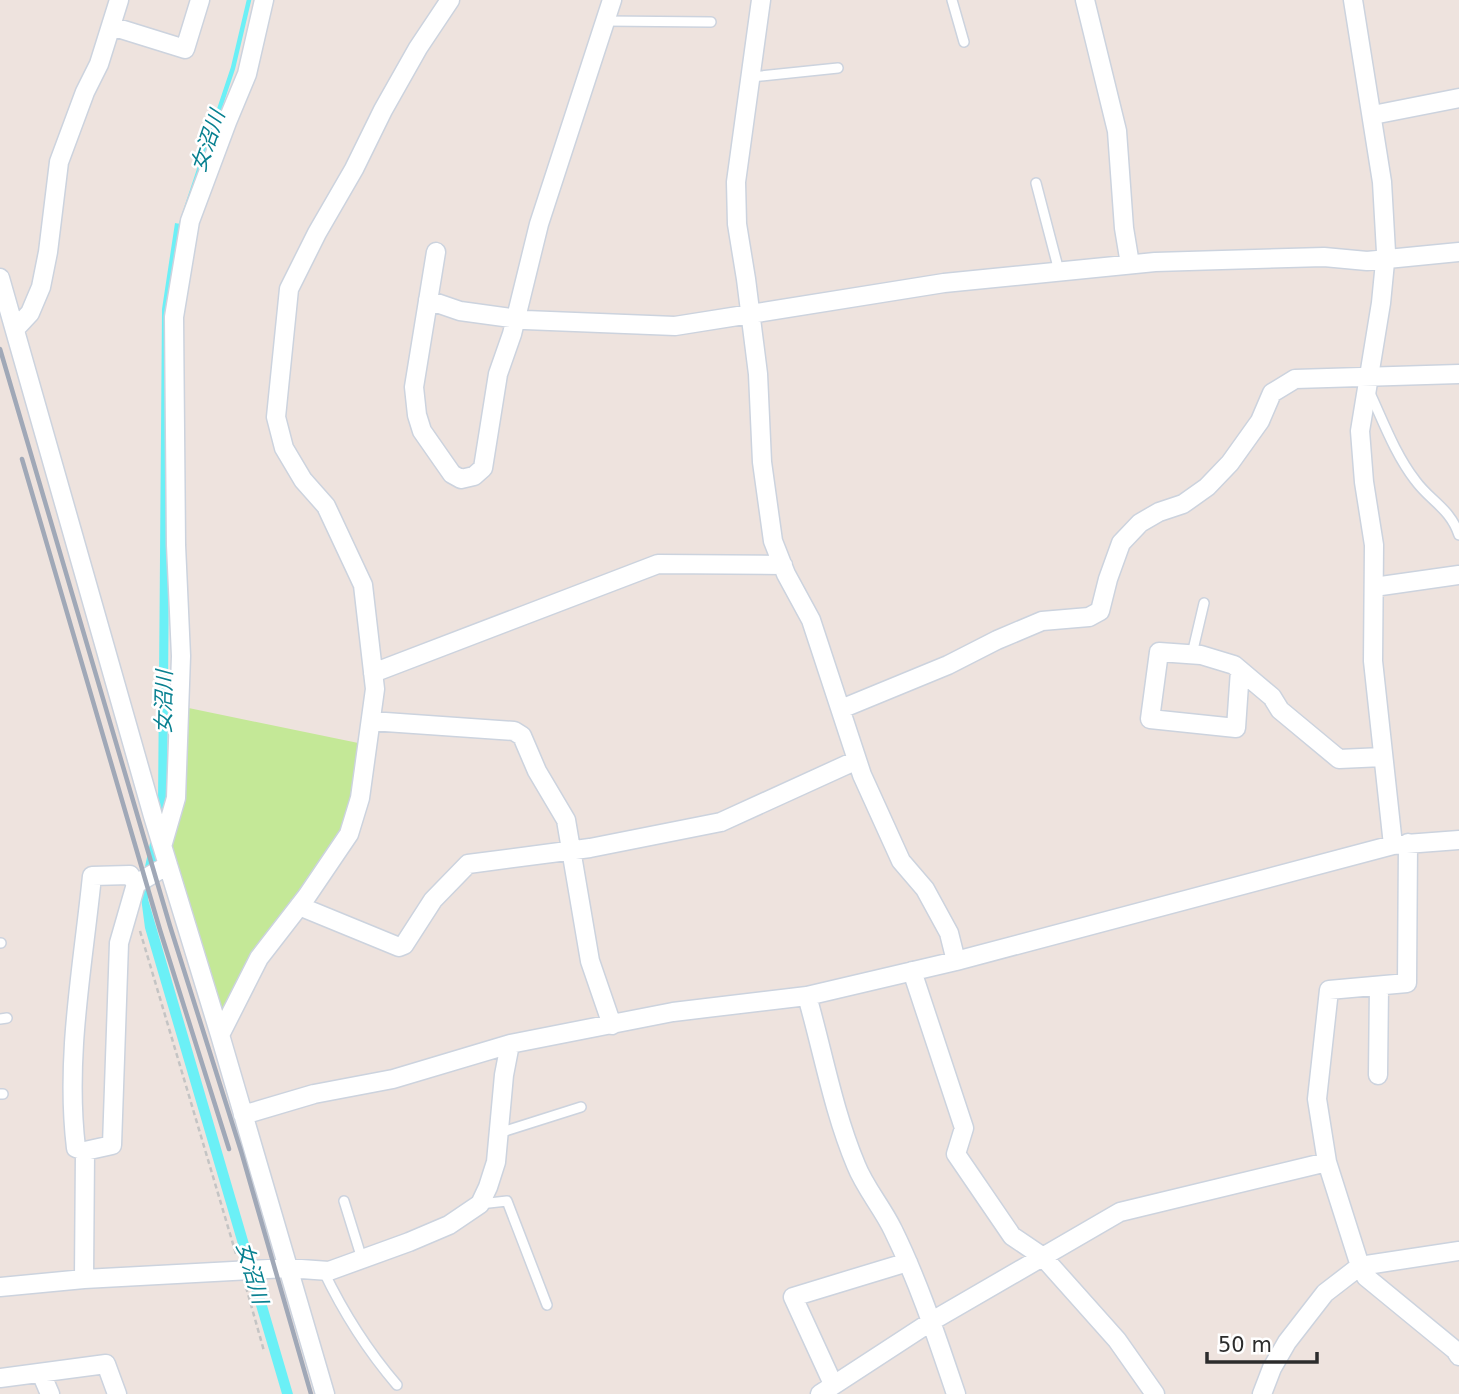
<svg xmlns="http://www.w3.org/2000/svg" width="1459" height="1394" font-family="'DejaVu Sans','Noto Sans JP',sans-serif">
<rect width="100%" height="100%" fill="#eee3de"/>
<path fill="#c4e897" d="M179,706L368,745L333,857L220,1035L168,865Z"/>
<path fill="#6bf0f6" d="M175,223L185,225L169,565L167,808L148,899L293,1394H282L145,928L140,890L158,806L162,309Z"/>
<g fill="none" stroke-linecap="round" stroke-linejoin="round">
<path stroke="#6bf0f6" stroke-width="4.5" d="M179,230L233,68L249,0"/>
<defs>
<path id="service" d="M952,0L964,42
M605,21L711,22
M751,77L838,68
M1036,183L1059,271
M1369,391C1383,421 1395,454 1415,480C1430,501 1450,508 1459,535
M1192,654L1204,603
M0,943H1
M0,1019L7,1018
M0,1094H3
M499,1133L581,1107
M344,1201L362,1259
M480,1204L507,1201L547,1305
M323,1270C343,1312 367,1350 397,1385"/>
<path id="minor" d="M761,0L736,182L737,224L746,279L758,374L762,462L773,541L786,574L811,620L862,775L901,861L925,889L949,933L956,961
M1085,0L1117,131L1124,228L1130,264
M1353,0L1382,182L1386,252L1381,303L1360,431L1364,482L1374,545L1373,661L1393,845
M111,26L185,49L200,0
M1373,115L1459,98
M436,252L414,387L417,415L422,431L452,474L461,479L474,476L483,468L498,374L512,334L539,224L612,0
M0,278L153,816L220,1035L325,1394
M428,300L460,311L525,320L675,326L944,283L1155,262L1324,257L1367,261L1459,252
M16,328L30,313L41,287L48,252L59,162L85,92L99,64L119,0
M1374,587L1459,575
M1240,670L1236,728L1150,719L1159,652L1201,655L1234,665L1272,697L1280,710L1339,759L1383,757
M373,673L658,564L783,565
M841,709L948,665L997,640L1042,621L1089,617L1100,611L1108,579L1121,543L1140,523L1159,512L1183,504L1207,487L1230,463L1260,421L1272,393L1295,379L1459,374
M371,721L514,731L522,736L537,771L566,820L590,961L612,1025
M163,843L176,798L181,656L176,545L174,317L190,221L227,122L247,74L264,0
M1408,843L1407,983L1329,990L1317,1099L1327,1162L1360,1266L1366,1277L1455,1350L1459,1356
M299,906L399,947L404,945L433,900L468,864L590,848L721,822L857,760
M912,971L964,1128L956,1154L1012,1236L1043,1257L1117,1340L1155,1394
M807,996C823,1052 833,1110 856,1165C865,1188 882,1207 893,1230C919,1283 937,1338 956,1394
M220,1035L259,958L307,896L349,834L360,798L375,689L363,585L326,506L303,480L284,448L276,417L289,289L317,233L354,169L383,110L418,48L450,0
M1378,1075L1379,986
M243,1115L314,1094L393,1079L510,1044L673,1012L807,996L956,961L1393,845L1459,840
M85,1151L76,1148C65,1057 83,966 92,876L130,875L136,884
M84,1279L85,1151L112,1145L119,943L136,884L168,865
M0,1287L84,1279L287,1268L329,1271L409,1242L449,1225L480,1204L488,1187L496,1162L504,1075L510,1044
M41,1373L50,1394
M0,1378L106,1364L117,1394
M833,1384L793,1297L908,1262
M820,1394L932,1321L1120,1212L1327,1162
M1262,1394L1272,1368L1287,1342L1325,1293L1360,1266L1459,1251"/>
</defs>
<use href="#service" stroke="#ccd3de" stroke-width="12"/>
<use href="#minor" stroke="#ccd3de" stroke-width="21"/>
<path stroke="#c4c4c4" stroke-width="2.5" stroke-dasharray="5 3.5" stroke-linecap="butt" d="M140,931L236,1254
M246,1287L264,1351"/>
<use href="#service" stroke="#fff" stroke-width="9"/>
<use href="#minor" stroke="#fff" stroke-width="18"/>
<path stroke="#a0a8b7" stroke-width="4.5" d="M0,349L170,926L241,1151L311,1394
M22,459L160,930L229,1149"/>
</g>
<g text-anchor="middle" stroke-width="5" stroke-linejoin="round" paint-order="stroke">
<g font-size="21" font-style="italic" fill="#078090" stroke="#fff">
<text transform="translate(208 141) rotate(-71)" y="7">女沼川</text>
<text transform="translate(164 702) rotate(-89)" y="7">女沼川</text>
<text transform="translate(252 1273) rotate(74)" y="7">女沼川</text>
</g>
</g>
<path d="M1207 1352v10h110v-10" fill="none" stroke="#2c2c2c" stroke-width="3.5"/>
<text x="1218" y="1352" font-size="21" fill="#2c2c2c" stroke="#ffffff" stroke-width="5" paint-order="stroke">50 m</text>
</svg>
